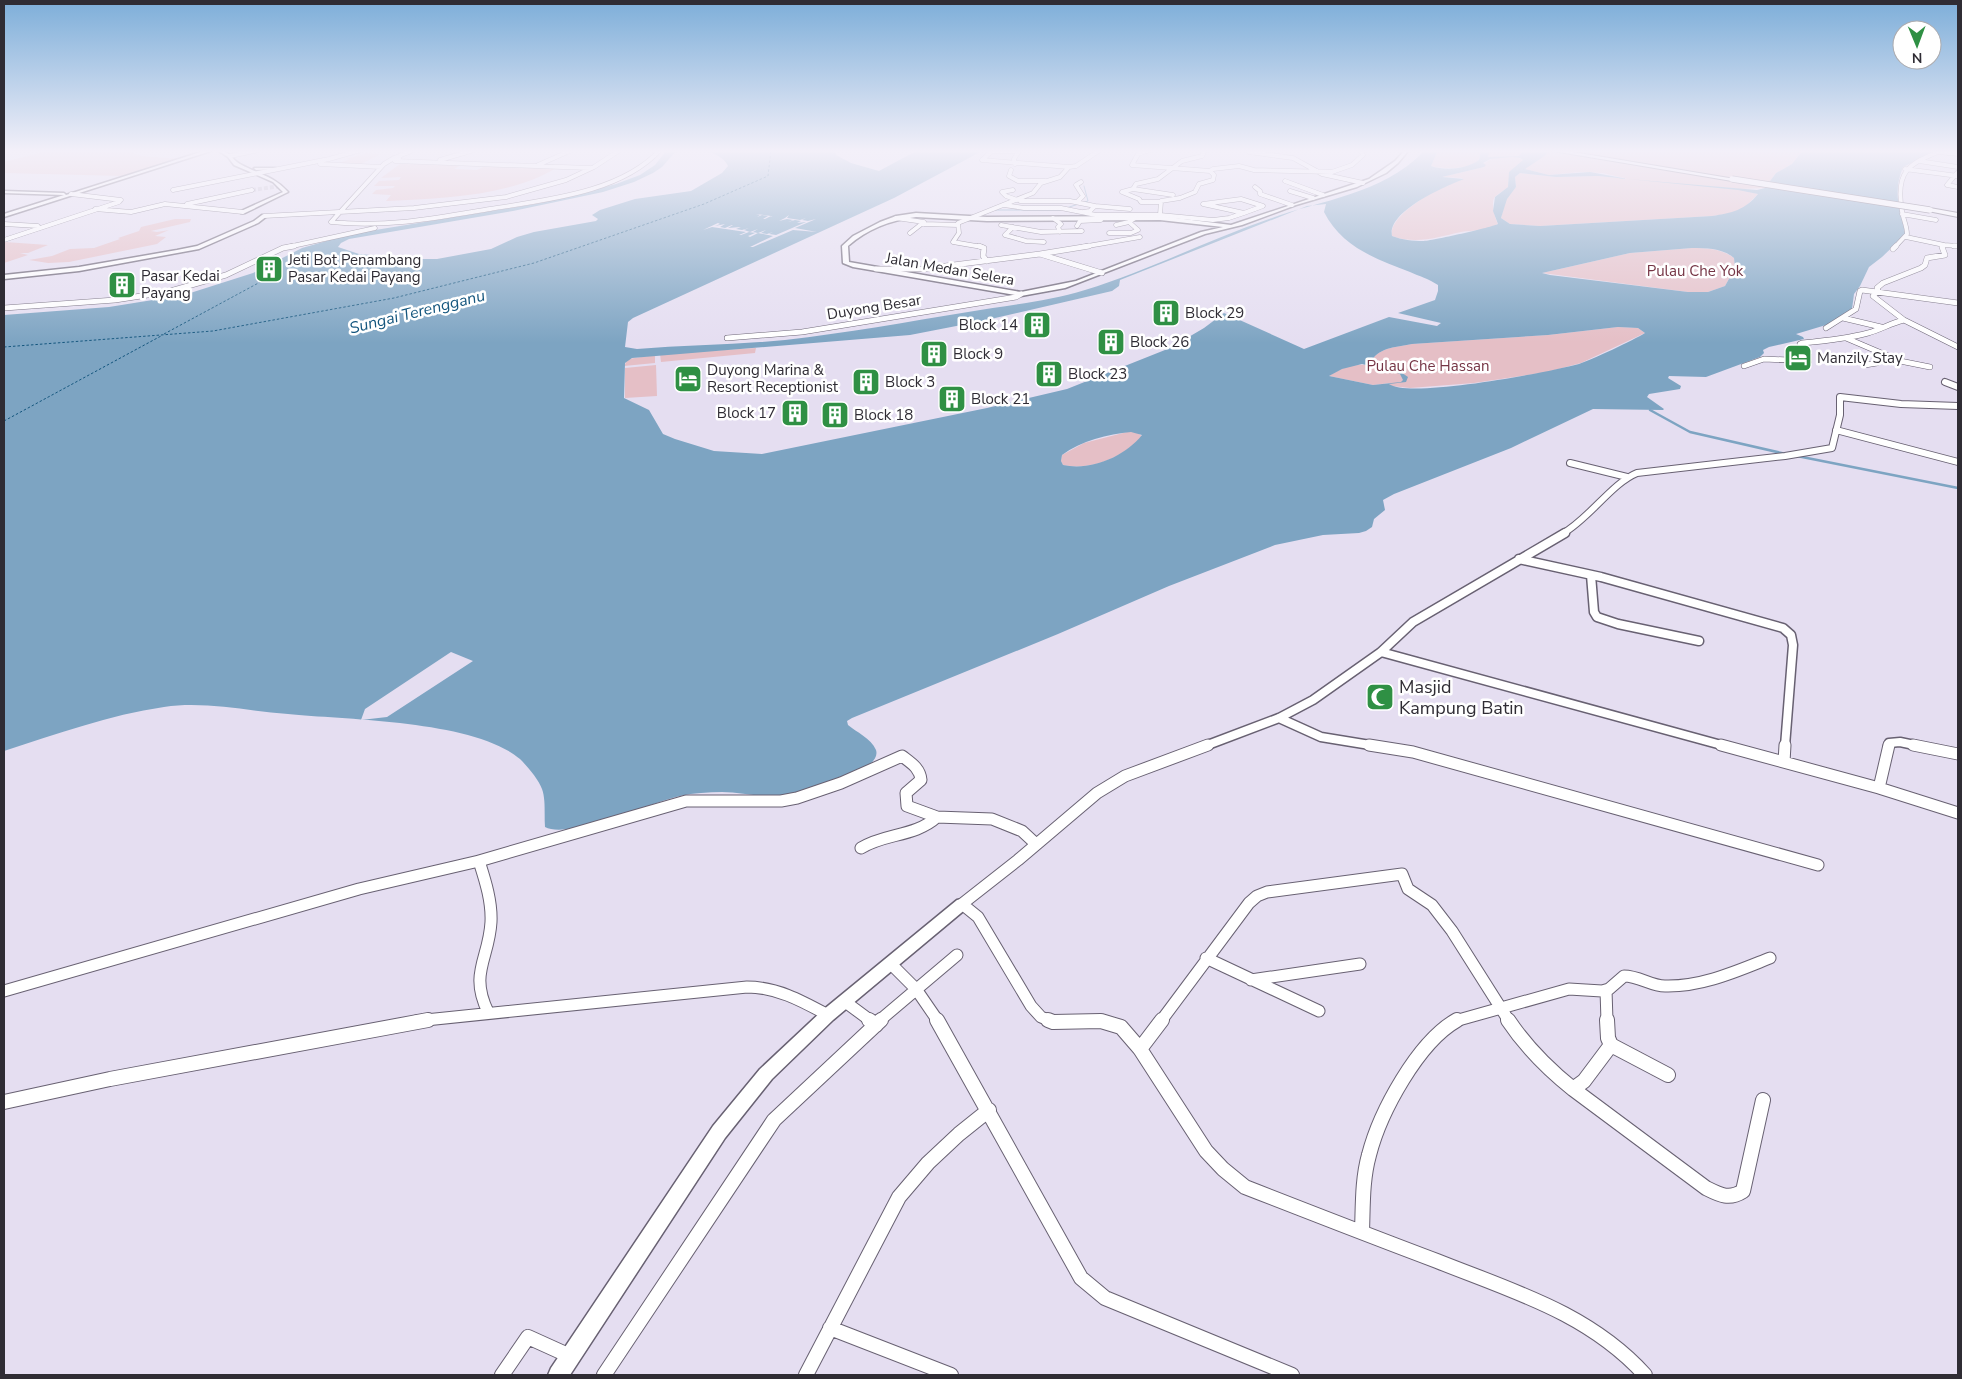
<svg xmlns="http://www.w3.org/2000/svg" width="1962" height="1379" font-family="'Nunito Sans',sans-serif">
<rect width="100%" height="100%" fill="#e5def1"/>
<path fill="#e5bfc6" d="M51,150H122L142,156L181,159L123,176L4,173V162Z
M1438,150H1481C1481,151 1479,158 1479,159C1474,170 1441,169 1431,166Z
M1490,150H1523L1520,155L1516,157L1523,160C1513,172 1509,170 1508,187C1504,191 1497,194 1494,198C1491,205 1495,218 1498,224C1487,231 1473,230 1461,232C1437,237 1417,245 1392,236C1388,217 1427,196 1441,187C1448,183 1457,183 1463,178L1442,177L1484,167L1483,164L1493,158L1488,157Z
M1529,150H1803L1792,164L1776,173L1765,188L1739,189L1758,194L1745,207L1734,213L1712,216L1540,226L1510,224L1501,218L1506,199L1516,187L1515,177L1520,173L1556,177L1598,176L1719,188L1628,179L1603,173L1579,172L1549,175L1524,169L1545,155Z
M366,153L381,154L359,165L337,164L350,159H346Z
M400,164L461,165L454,169L477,170L485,166L556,168C508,197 442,198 388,201H386L391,195L372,194L376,190L393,188L395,186H374L379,181L399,180L401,177L381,178Z
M175,219H191L190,222L151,231L157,232L169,230L155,236L166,237L157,244L69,262L48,263L29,260L52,256L70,249L94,248L120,239L118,238L139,231L141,227Z
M4,243L5,242L48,245L28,253H20L28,255L4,263Z
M1692,248C1707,248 1722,249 1734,258L1735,268L1725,286L1708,292H1688L1542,273L1630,253Z
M1618,327L1638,328L1645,333L1581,363L1547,372L1474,383L1410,388L1391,386L1389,384L1391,383L1373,385L1329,376C1344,365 1361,362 1379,367L1373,364L1372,360C1380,347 1398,347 1412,344L1548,335Z
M756,348L755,353L661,362L660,354Z
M655,355V363L624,366L628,359Z
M656,365L657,396L625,398V368Z
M1127,432H1136L1142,436C1124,457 1091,471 1063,465L1061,461L1062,455L1084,443Z"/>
<path fill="#7da4c2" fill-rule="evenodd" d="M667,150H677L662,167L653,173L634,182L603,192L513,211L349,239L341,243L338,247L359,254L418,259H437L491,249L517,237L534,232L596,221L598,219L592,215L600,210L635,199L691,191L722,173L728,166C724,157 714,154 706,150H835L836,155L851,163L879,171L918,150H984L894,198L633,318L628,322L625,347L637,349C686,345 736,345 785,340C846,333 907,322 968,312C1006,305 1047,302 1085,290C1148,271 1207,240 1269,219C1321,200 1382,194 1422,153V150H1438L1431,166C1445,171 1467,169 1479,160L1481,150H1490L1488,157L1519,156L1523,150H1548L1546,155L1525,169L1549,175L1590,172L1628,179L1757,190L1765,188L1776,173L1792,164L1803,150H1939L1903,167C1897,182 1896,195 1900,211C1902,220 1906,225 1906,234L1882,257L1869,267L1860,286L1854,294L1852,309L1826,325L1796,334L1803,337L1804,339L1769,347L1763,350L1764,353L1760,357L1706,377L1669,376L1668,378L1681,386L1680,389L1649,394L1647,397L1664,409L1663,410L1593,409L1511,448L1394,494L1383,500L1385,510L1374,519L1372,527L1366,531L1359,533L1323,535L1275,545L1169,586L1058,634L852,718L847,721L848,725C856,732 871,738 876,750C883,771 813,791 798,794C791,796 783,796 775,796C758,797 740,792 722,792C708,792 694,793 680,796C651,802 569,840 545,827C544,815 546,800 542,789C539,780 527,766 520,759C474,720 347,720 288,714C247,711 205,701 164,707C109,715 57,734 4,751V315L109,307L184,295L253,273L302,248L351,234L541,203L616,184L640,175L655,165ZM1512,157L1520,158L1523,160L1509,172L1508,187L1495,197L1493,211L1498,224C1493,227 1431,241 1423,241C1413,241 1402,240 1392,236C1387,211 1446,186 1464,179L1442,177L1484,167L1486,165L1483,163L1490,159ZM1520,173L1556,177L1598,176L1738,190L1758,194C1745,210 1732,213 1712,216L1540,226L1510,224L1501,218L1507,199L1516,187L1515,177ZM1326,204L1324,212C1341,246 1375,259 1410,272C1419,276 1429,279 1438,285V291L1435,300L1398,313L1441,323L1437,326L1389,317L1304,349L1224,313L1204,328L1170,348L1067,389L987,408L762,454L714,451L675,439L663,434L649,410L624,398L625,363L632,358L910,335L982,321L1112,291L1119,286L1120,280L1307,206ZM1692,248C1707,248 1722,248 1734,258L1735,268L1725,286L1708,292H1688L1550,275L1542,273L1630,253ZM1618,327L1638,328L1645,333C1634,340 1591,360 1579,364C1550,372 1409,399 1389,384L1406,382L1408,377C1398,369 1384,369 1373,364L1372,360C1380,347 1398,347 1412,344L1548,335ZM1362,364L1395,372L1400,374L1403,380L1401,382L1373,385L1329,376L1342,369ZM1131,432L1142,435C1124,457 1091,471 1063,465L1061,461L1062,455C1081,441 1108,434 1131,432Z"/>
<path fill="#e5def1" d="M756,214L785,218L789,215L787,218L800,220L806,218L802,220L808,221L816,219L795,228L817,232L793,230L753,247H750L773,236L758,233L750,237L748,236L755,233L749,232L741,235H739L746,232L712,227L703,230L718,223L720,224L715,226L725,224L720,227L725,228L732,225H733L728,228L741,227L736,229L742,230L749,228L744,230L750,232L758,229L753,232L758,233L766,230L761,233L767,234L773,232L769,234L776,235L806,222L797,223L801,221L795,220L788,222L793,220L787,219L779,221L785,218L771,216L765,219H763L768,216L762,215L757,217L760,215Z
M451,652L473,661L387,717L361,720L365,709Z"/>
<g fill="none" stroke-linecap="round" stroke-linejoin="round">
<path stroke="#7da4c2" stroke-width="1" d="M992,210H1060L1088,201L1084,186"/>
<path stroke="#7da4c2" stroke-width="2.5" d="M1650,410L1690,432L1786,454
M1797,456L1958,488"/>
<path stroke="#14567e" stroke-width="1" stroke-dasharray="2.5 2" stroke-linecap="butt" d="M164,334L264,280L273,267
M4,347L213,331L394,298L534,263L704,204L768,176L771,150
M4,421L161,336"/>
<path stroke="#c1bacb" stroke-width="4" stroke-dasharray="4 2" stroke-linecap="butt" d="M252,190L281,186"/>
<defs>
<path id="minor-far5" d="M414,150L394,158L384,164L331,222C385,228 437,218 490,209C544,200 621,193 660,150
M993,150L982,160L1069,167
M1150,150L1138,154L1132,165L1210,171
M993,151H1019L1014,159L1015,164
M1249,152L1293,158L1322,174L1363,183
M1939,152L1958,154
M230,156L259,150
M399,158L395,161L590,168
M440,160L474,150
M1919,161L1958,167
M320,164L381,167
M538,165L572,150
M1905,169L1958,176
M1011,170L1009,176L1018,181H1045
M1957,173L1947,185L1958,187
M1285,181L1323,195
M1255,187L1260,191V194L1292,205
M1133,189L1173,195
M173,190L329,159L361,150
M1013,190L1002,192L1006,196L1017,200
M1290,191L1313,198
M71,194L121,200
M1241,199L1263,206L1244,213L1203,204Z
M1020,201H1070L1095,206L1090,211L1083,212
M1077,202L1083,196L1076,185L1081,182
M1160,202H1141L1139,199L1122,192L1133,189L1136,184L1158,179L1182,161L1202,156L1205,150
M187,204L252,190
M1004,205L1024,208H1061L1096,215H1160L1213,220L1229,218L1244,213
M1095,206L1130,209
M95,209L131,212L165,204L243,212
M1902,214L1936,220
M1160,215L1161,201L1180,198L1195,192L1199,184L1213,180L1214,175L1210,171L1213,169L1239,166L1254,170L1332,172L1352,165L1363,155L1361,150
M264,216L414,208L506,197L566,180L594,167L620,150
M896,218L924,222L910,233
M1053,218L1061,224L1058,227L1060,232
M4,224L38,226
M924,224L958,225
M1001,225L1041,232L1082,231
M1116,225L1129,222
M1077,226L1080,221L1101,220
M1013,227L1005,235L1026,241L1044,242
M1109,233H1131L1138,230L1129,222L1135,218
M1906,237L1944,245
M4,240L119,202
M288,247L375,228
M982,247L953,242L959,233L958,223L1033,193L1041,183L1060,177L1069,167L1076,166L1100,150
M1082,247L1140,237
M1895,247L1907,234C1907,226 1903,219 1902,211C1895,171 1908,164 1943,150
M1942,247L1944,245L1958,246"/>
<path id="minor-far4" d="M979,246L984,248L983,256L987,261
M1943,246L1942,247L1945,255L1927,258L1925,265L1921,268L1883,283L1877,288L1878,291L1873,296L1904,320L1958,347
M1954,246H1958
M1893,249L1896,246
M1040,254L1089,246
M876,269H922L1040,254L1102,273
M4,308L115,300L167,292L226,275L283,248L294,246
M1843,318L1881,327
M1826,328L1856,309L1860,291L1862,290L1958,303
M727,338L802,332L1016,297L1021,294
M1846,338L1900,361L1930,367
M1865,365L1877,363L1876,357L1886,356
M1744,366L1764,359L1809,361V356L1800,344L1802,343C1824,341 1846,339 1868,333C1880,330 1891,323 1904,320"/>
<path id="minor-far3" d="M1945,382L1958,387
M1836,430L1958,462
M1570,463L1627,477
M1562,534C1589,519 1612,483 1637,473L1785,456L1832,448L1840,415V397L1901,404L1958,406"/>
<path id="minor-far2" d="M1519,559L1601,577L1783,628L1791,635L1793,645L1785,746
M1591,575L1594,612L1597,617L1618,624L1699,641
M1381,652L1725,746
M1279,718L1321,737L1376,746
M1205,746L1279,718L1313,700L1381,652L1413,622L1565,533
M1888,746L1889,743L1900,742L1919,746"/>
<path id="minor-far1" d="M1369,745L1413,752L1818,865
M1721,745L1879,788L1958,813
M1913,745L1958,754
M1784,762L1785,745
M1879,788L1889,745
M861,848C885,833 915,837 937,817
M479,861C485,880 492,901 491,922C489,959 469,973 488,1012
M1206,958L1319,1011
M890,963L916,989L938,1021
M1251,980L1360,964
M1606,990L1607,1021
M4,991L359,889L479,861L686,801H781L797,798L841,783L902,756C911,763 920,768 921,780L906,793L907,806L937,817L992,819L1022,831L1036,844
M844,1001L871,1021
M416,1021L747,987C777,987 802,1001 828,1015
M879,1021L957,955
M1051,1021L1041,1017L1031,1006L978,917L962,904L1018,860L1097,793L1125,776L1208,745
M1085,1021H1102
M1161,1021L1249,903L1257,896L1267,892L1402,874L1408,889L1432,905L1452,931L1509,1021
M1455,1021L1569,989L1602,991L1609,989L1624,976C1639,976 1651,986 1665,986C1702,987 1737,971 1770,958"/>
<path id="minor" d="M869,1020L876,1025
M937,1020L1081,1278L1105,1298L1292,1375
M1048,1020L1053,1022L1101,1021L1121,1027L1140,1049L1206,1151L1223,1169L1245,1187C1309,1212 1373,1237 1437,1261C1512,1291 1589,1313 1645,1375
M1508,1020C1526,1047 1548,1069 1573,1089L1584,1081L1611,1045
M1607,1020L1608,1038L1611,1045L1668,1075
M1140,1049L1162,1020
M1573,1089L1706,1188C1720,1195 1729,1200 1743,1191L1763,1100
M4,1102L110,1079L428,1020
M1362,1231C1363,1206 1362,1180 1369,1155C1380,1112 1418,1042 1457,1020
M830,1328L951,1375
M502,1375L528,1337L570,1356
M604,1375L774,1120L881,1020
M806,1375L899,1197L928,1163L959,1134L989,1110"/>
<path id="tertiary" d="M207,150H214L4,217V214L64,195L4,193V191L64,193L66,195Z
M217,150C229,150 231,159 240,164C258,174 274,176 288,192L245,213H241V211L283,192L273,182L234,165L228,157Z
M1405,150H1409L1398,163L1386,173L1357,187L1296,205L1242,225L1205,234L1065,288L1021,296L853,267L843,263L842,246L853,236L880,222L896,216L916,213L987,217L1160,216L1231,225L1369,179L1395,161ZM916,217L987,221L1160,220L1223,227L1201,232L1076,281L1021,292L849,262L848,246C867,229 891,220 916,217Z
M254,168H276L278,169L256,170Z
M262,215L267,216L258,223L199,249L79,271L4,279V275L79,267L177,250L197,246L254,221Z
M962,899L967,900L969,904L967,908L833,1020L772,1079L725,1138L570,1375H548L551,1368L713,1126L760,1069L823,1010L957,900Z"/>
<path id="trunk" d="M1547,150H1561L1735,179L1732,181Z
M1930,208L1958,213V217L1928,211Z"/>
</defs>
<use href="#minor-far5" stroke="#686172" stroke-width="5"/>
<use href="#minor-far4" stroke="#686172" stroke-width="6"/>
<use href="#minor-far3" stroke="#686172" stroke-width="8"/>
<use href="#minor-far2" stroke="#686172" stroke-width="11"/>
<use href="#minor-far1" stroke="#686172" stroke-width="13"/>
<use href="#minor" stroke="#686172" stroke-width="16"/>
<use href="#tertiary" stroke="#686172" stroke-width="3"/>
<use href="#trunk" stroke="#686172" stroke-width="2"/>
<use href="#minor-far5" stroke="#fff" stroke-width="4"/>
<use href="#minor-far4" stroke="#fff" stroke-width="5"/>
<use href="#minor-far3" stroke="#fff" stroke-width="6"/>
<use href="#minor-far2" stroke="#fff" stroke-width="8"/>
<use href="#minor-far1" stroke="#fff" stroke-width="11"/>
<use href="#minor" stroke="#fff" stroke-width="14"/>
<use href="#tertiary" fill="#fff" fill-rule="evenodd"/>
<use href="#trunk" fill="#fff" fill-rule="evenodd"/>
<defs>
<path id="trunk-bridge" d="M1732,179L1930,210"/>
</defs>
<use href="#trunk-bridge" stroke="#686172" stroke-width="7" stroke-linecap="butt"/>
<use href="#trunk-bridge" stroke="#fff" stroke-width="5.5"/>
</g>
<linearGradient id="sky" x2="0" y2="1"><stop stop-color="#7daed9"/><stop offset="0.44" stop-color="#f3f0f9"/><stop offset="1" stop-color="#f3f0f9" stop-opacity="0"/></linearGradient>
<rect width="1962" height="343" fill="url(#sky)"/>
<defs>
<symbol id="building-square" viewBox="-11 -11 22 22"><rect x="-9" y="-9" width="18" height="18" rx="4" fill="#2f9044" stroke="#fff"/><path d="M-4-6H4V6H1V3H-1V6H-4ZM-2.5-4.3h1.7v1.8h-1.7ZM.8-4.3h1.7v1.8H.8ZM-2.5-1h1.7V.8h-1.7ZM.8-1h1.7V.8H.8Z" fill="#fff"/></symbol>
<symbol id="hotel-square" viewBox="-11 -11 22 22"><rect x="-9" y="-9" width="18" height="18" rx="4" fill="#2f9044" stroke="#fff"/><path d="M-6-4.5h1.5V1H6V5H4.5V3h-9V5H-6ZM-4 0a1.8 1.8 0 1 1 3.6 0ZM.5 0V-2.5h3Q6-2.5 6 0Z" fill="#fff"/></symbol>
<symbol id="mosque-square" viewBox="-11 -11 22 22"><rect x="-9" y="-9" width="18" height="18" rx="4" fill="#2f9044" stroke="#fff"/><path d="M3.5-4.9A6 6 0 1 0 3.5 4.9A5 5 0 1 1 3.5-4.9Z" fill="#fff"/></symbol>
</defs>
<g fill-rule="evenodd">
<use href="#building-square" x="253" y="253" width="32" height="32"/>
<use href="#building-square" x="106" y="269" width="32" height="32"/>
<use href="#building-square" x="1150" y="297" width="32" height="32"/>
<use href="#building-square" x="1021" y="309" width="32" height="32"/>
<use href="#building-square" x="1095" y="326" width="32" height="32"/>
<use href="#building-square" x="918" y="338" width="32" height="32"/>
<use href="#hotel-square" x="1782" y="342" width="32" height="32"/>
<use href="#building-square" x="1033" y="358" width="32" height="32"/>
<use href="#hotel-square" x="672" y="363" width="32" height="32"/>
<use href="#building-square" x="850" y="366" width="32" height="32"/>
<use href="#building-square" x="936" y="383" width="32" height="32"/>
<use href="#building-square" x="779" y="397" width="32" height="32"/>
<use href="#building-square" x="819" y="399" width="32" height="32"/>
<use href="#mosque-square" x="1364" y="681" width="32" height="32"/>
</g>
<g text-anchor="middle" stroke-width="5" stroke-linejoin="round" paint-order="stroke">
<g font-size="15" fill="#2f2c34" stroke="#fff" text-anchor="start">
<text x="288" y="265">Jeti Bot Penambang<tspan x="288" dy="17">Pasar Kedai Payang</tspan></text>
<text x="141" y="281">Pasar Kedai<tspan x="141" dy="17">Payang</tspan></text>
<text x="1185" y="318">Block 29</text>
<text x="1018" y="330" text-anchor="end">Block 14</text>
<text x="1130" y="347">Block 26</text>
<text x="953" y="359">Block 9</text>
<text x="1817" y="363">Manzily Stay</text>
<text x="707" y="375">Duyong Marina &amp;<tspan x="707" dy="17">Resort Receptionist</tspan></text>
<text x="1068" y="379">Block 23</text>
<text x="885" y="387">Block 3</text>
<text x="971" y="404">Block 21</text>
<text x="776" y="418" text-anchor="end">Block 17</text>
<text x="854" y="420">Block 18</text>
</g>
<g font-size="15" fill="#2f2c34" stroke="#fff">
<text transform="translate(950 269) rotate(10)" y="5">Jalan Medan Selera</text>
<text transform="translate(874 307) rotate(-9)" y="5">Duyong Besar</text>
</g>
<g font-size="15" fill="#753545" stroke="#fff">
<text x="1695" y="276">Pulau Che Yok</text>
<text x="1428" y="371">Pulau Che Hassan</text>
</g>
<g font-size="16" font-style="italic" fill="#14567e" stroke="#fff">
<text transform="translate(417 311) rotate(-14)" y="6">Sungai Terengganu</text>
</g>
<g font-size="18" fill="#2f2c34" stroke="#fff" text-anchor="start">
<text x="1399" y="693">Masjid<tspan x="1399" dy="21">Kampung Batin</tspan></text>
</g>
</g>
<rect width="1962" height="1379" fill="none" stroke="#2f2c34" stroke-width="10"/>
<g transform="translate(1917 45) rotate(179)"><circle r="24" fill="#ffffff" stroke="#acabae"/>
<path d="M0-4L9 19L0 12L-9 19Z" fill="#2f9044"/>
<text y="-8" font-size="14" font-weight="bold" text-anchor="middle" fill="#2f2c34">N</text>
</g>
</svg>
